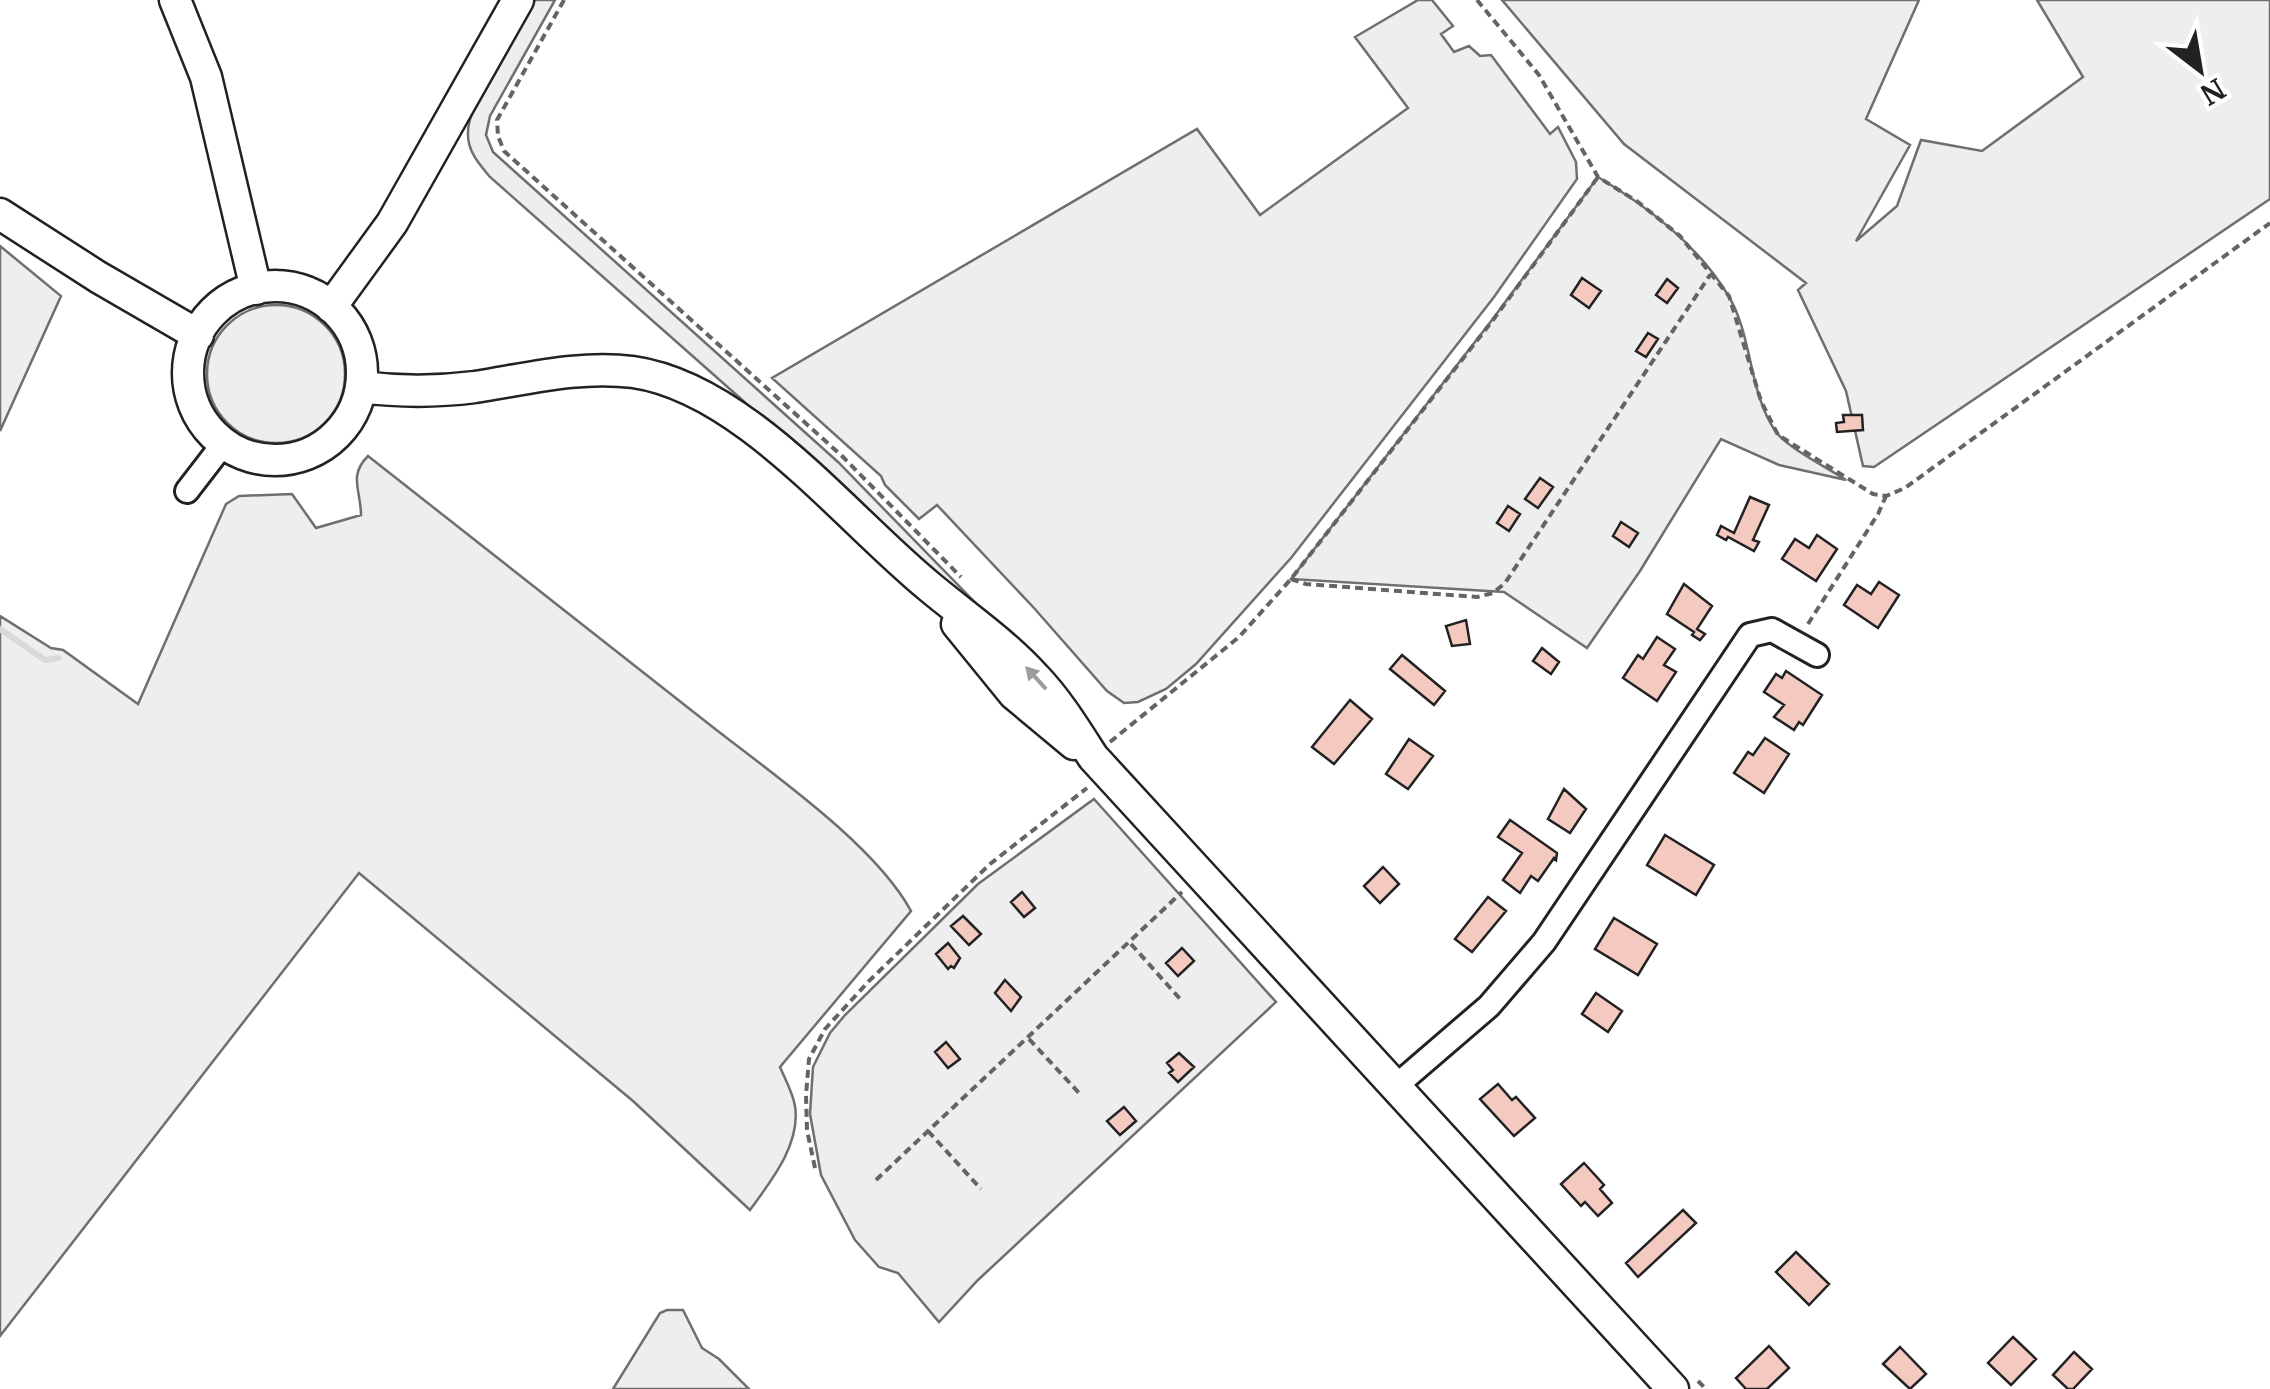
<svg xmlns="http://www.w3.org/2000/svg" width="2270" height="1389" font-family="Merriweather,serif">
<rect width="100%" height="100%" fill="#fff"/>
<path fill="#eee" stroke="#6f6f6f" stroke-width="2.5" d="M534,0H555L490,116L486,135L493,152L838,462L1002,630L957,600L740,398L490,177C480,165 468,152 468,135C466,102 517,31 534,0Z
M1418,0H1432L1453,26L1441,34L1454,52L1469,46L1480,56L1491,55L1550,134L1558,127L1576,162L1577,179L1494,297L1291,558L1196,664L1166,689L1138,702L1124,703L1107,691L1034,608L937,505L919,519L885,485L881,476L772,378L1197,129L1260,215L1408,108L1355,37Z
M1502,0H1919L1866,119L1910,145L1856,241L1897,206L1921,140L1982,151L2083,77L2037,0H2270V199L1874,467L1863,466L1846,391L1798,290L1806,283L1624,144Z
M1598,177C1648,207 1697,244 1728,295C1753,336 1748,392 1776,432C1788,448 1828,468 1846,480L1779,465L1721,439L1640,571L1587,648L1504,592L1291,579L1492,320Z
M0,246L61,296L0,431Z
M207 374a69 69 0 1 1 138 0a69 69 0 1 1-138 0Z
M368,456C481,544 593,633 705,721C768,771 874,843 911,911L780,1067C785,1079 793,1093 795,1106C801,1144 771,1181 750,1210L633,1101L359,873L0,1336V616L51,648L63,650L138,704L226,504L239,496L292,494L316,528L361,515C361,490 348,476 368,456Z
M1094,799L1276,1002L978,1280L939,1322L898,1273L879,1267L855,1240L821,1175L810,1114L813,1067L830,1033L845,1015L978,884Z
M667,1310H683L702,1348L719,1359L749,1389H613L660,1313Z"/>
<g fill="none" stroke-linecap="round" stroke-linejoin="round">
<path stroke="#d9d9d9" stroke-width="6" d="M0,629L45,660L59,658"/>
</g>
<path fill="#f3c9c0" stroke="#222" stroke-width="2.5" d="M1582,278L1601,291L1589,308L1571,295Z
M1667,279L1678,288L1667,303L1656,295Z
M1648,333L1658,339L1646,357L1636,351Z
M1843,415H1862L1863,430L1837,432L1836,423L1844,422Z
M1540,478L1553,487L1538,508L1525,499Z
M1750,497L1769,505L1753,540L1759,542L1754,551L1728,537L1726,540L1717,535L1721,526L1734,533Z
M1508,506L1520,514L1509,531L1497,523Z
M1621,522L1638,533L1629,547L1613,536Z
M1817,535L1837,549L1816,581L1782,559L1795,539L1809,548Z
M1879,582L1899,595L1878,628L1844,605L1857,585L1871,594Z
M1684,584L1712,606L1697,629L1705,634L1700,640L1692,635L1694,632L1667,614Z
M1466,620L1470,644L1452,646L1446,626Z
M1657,637L1675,649L1664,665L1676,672L1657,701L1623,678L1638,655L1643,659Z
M1542,648L1559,662L1551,674L1533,661Z
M1402,655L1445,691L1434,705L1390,669Z
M1786,671L1822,695L1803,725L1799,722L1794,730L1774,717L1784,705L1764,692L1776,674L1782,678Z
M1350,700L1372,719L1334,764L1312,747Z
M1765,738L1789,754L1764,793L1734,773L1748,752L1753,755Z
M1409,739L1433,756L1408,789L1386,774Z
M1564,789L1586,809L1570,833L1548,819Z
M1510,820L1557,853L1556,860L1554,858L1538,881L1531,876L1520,893L1503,880L1522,853L1498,837Z
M1665,835L1714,865L1696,895L1647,865Z
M1383,867L1399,884L1380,903L1364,886Z
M1022,892L1035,908L1024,917L1011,902Z
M1488,897L1506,911L1472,952L1455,939Z
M963,916L981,934L969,945L951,926Z
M1614,918L1657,944L1638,975L1595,949Z
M948,943L960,958L954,968L951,966L948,969L936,954Z
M1182,948L1194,961L1178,976L1166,963Z
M1005,980L1021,997L1011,1011L995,993Z
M1596,993L1622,1011L1608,1032L1582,1014Z
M946,1042L960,1059L948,1068L935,1052Z
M1179,1053L1194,1067L1178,1082L1169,1073L1173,1070L1167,1063Z
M1498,1084L1512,1100L1516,1097L1535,1118L1514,1136L1480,1099Z
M1124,1107L1136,1121L1120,1135L1107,1121Z
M1584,1163L1604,1185L1600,1189L1612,1203L1598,1216L1585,1202L1581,1206L1561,1184Z
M1683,1210L1696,1223L1638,1277L1626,1263Z
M1796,1252L1829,1284L1809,1305L1776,1272Z
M2013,1337L2036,1359L2011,1385L1988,1363Z
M1769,1346L1789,1368L1767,1389H1746L1736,1378Z
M1900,1347L1926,1374L1910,1389L1883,1364Z
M2074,1352L2092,1369L2073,1389H2068L2053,1375Z"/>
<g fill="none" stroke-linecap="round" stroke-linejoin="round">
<defs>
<path id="minor" d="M187,491L224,443
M1396,1086L1489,1006L1544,942L1750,635L1772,630L1817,655"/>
<path id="major" d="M175,0L206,77L256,289
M0,214L98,277L198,335
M188 373a87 87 0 1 1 174 0a87 87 0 1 1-174 0Z
M331,307L392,223L518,0
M361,387C400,392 436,392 475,387C527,379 580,365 633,372C745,388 847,520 931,588C966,617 1004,643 1035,677C1058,701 1075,729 1093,757L1673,1389
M957,624L1014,694L1074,744"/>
</defs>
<use href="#minor" stroke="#222" stroke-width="28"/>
<use href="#major" stroke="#222" stroke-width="35"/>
<path stroke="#646464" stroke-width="4" stroke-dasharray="8 5" stroke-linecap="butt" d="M564,0L497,120L498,136L504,151L842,456L961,577
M1477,0L1539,75L1598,177L1638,202L1680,236L1729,296L1761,401L1778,435L1873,494L1886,496L1905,488L2270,223
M1291,579L1306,584L1477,597L1493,593L1505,583L1710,275
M1808,624L1878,514L1886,496
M1110,742L1239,637L1291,579L1493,320L1598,177
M1131,944L1181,1000
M1029,1039L1080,1094
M928,1131L981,1189
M815,1168L807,1130L806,1095L809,1059L825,1029L869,981L990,864L1087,788
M876,1180L1182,892
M1698,1381L1706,1389"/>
<use href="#minor" stroke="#fff" stroke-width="22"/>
<use href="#major" stroke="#fff" stroke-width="30"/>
</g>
<defs><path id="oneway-solid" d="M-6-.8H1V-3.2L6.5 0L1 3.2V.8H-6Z" transform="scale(2.5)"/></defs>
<use fill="#9c9c9c" href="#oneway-solid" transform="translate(1036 678) rotate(-132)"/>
<g transform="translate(2200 70) rotate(149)" stroke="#ffffff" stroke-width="8" paint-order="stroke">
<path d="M0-8L18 38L0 25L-18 38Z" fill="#222222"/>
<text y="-15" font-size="28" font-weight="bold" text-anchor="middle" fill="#222222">N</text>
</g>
</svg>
